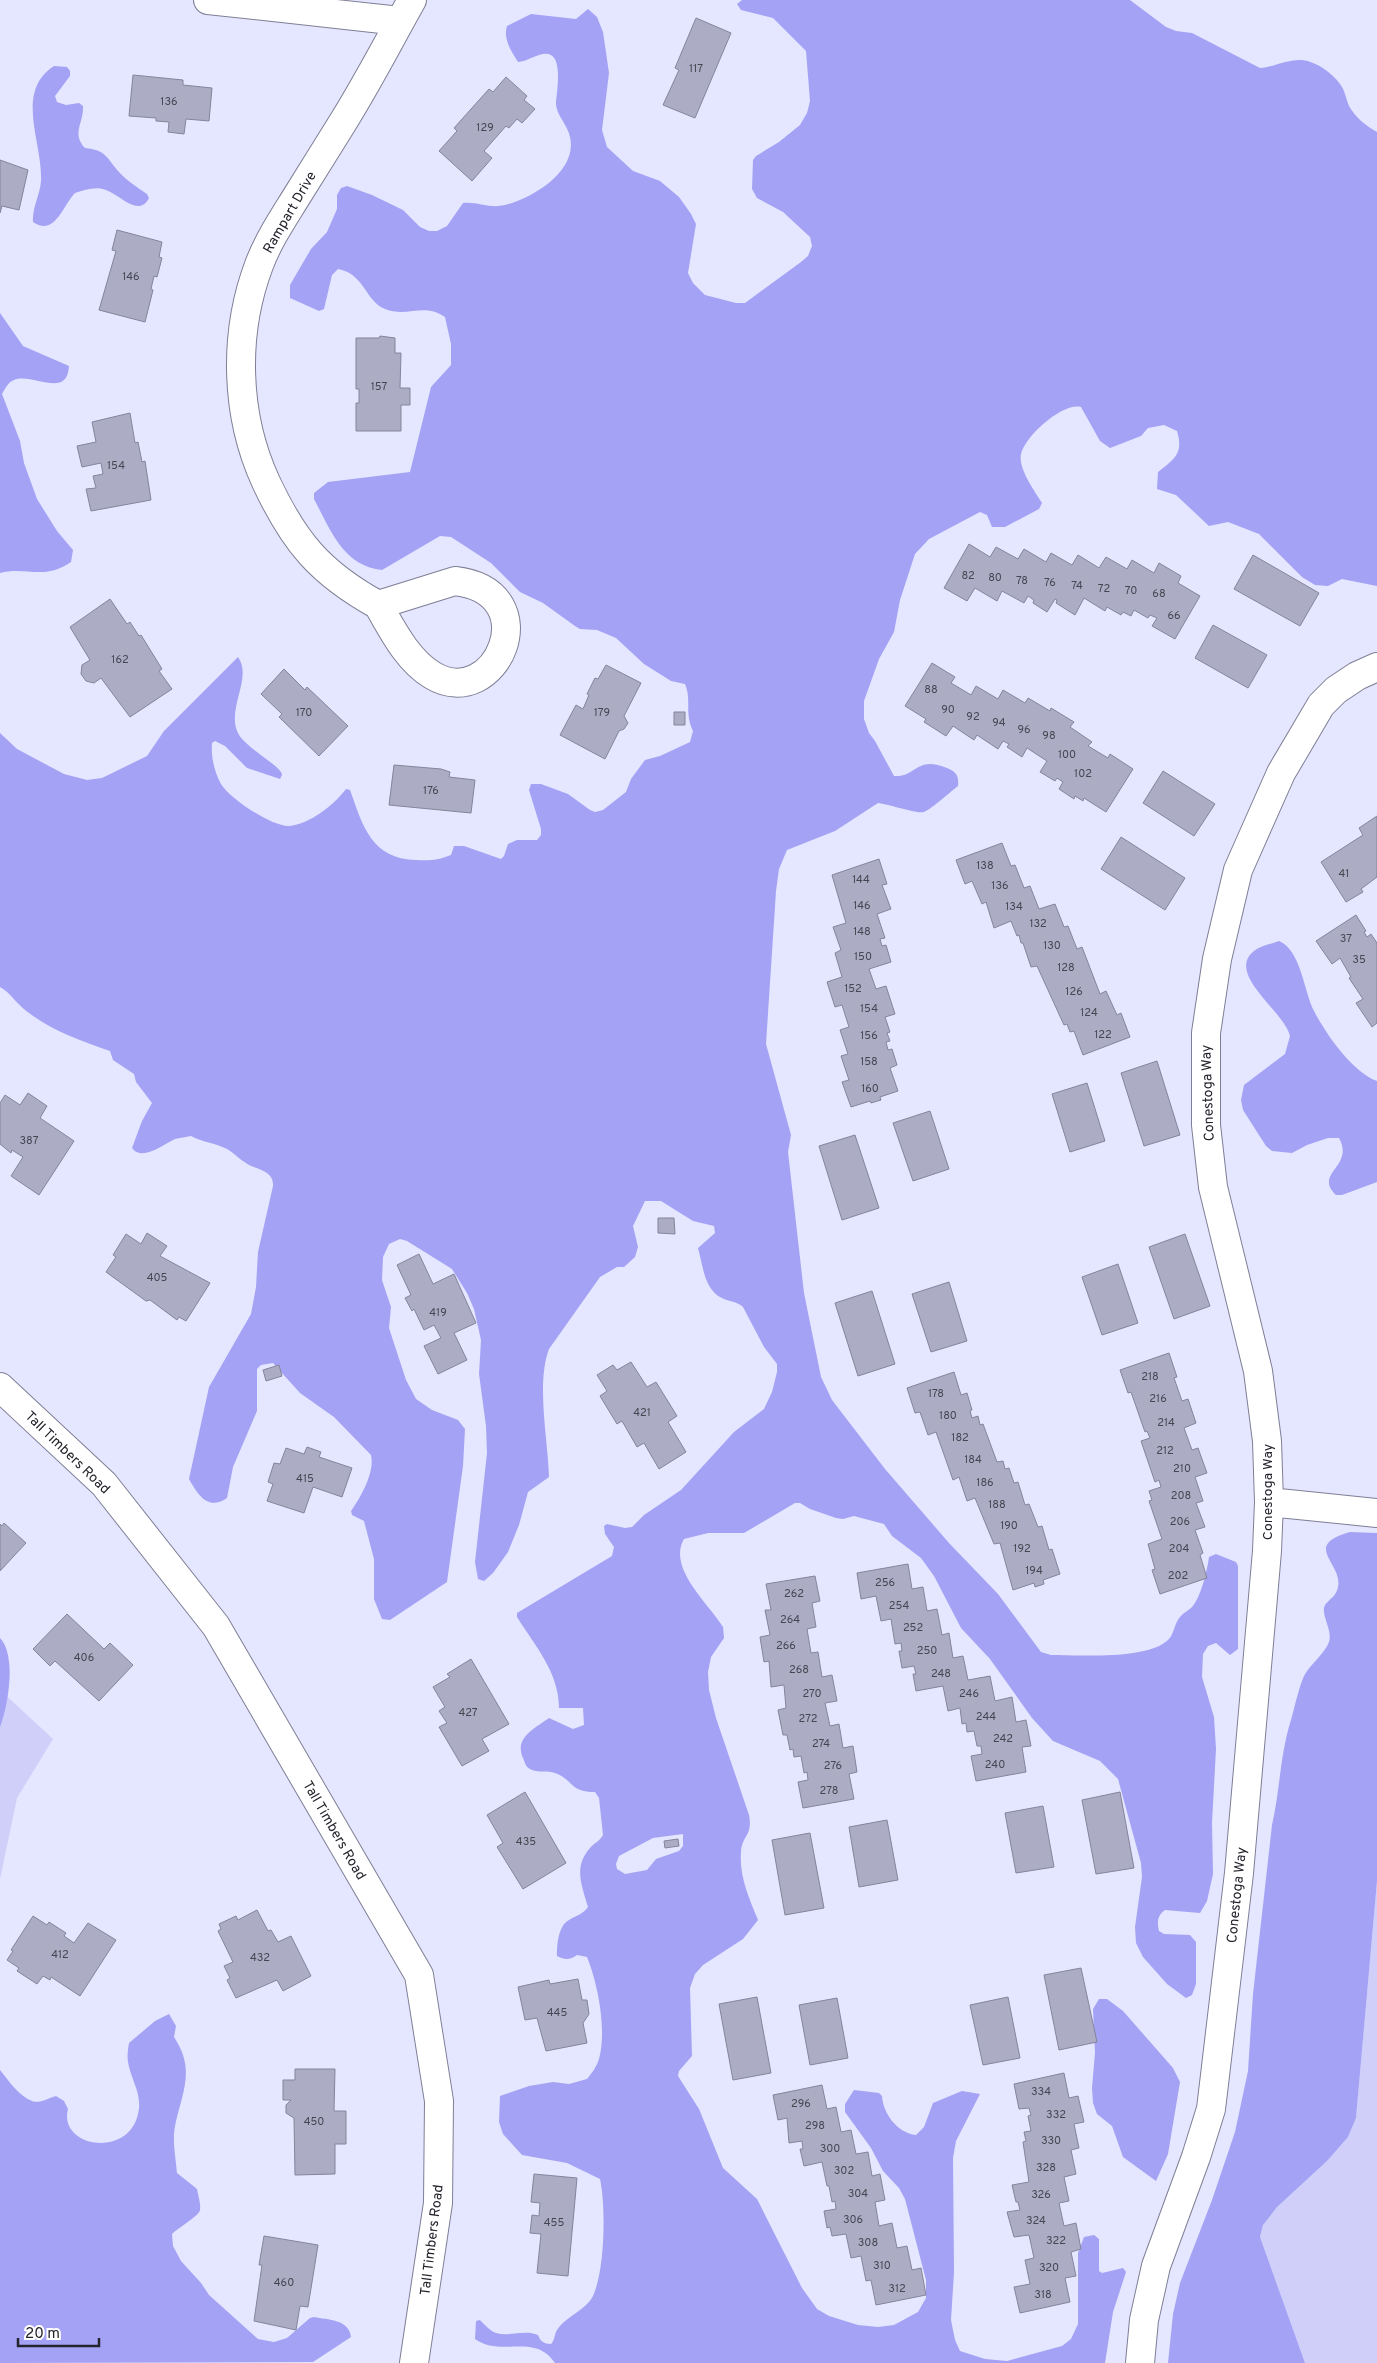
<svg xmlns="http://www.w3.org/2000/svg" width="1377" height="2363" font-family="Overpass,sans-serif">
<rect width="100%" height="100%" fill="#e5e6ff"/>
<path fill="#cfcff9" d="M0,1690L53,1739L17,1798L0,1879Z
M1377,1881V2363H1305L1260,2237L1263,2225L1277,2206L1328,2160L1348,2137L1356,2118Z"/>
<path fill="#a4a2f5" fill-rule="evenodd" d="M742,0H1130L1166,27L1176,31L1192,33L1260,68C1274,67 1287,59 1302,60C1317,62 1331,72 1340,84C1345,90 1346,99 1349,106C1355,117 1366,126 1377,132V586L1342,579L1328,586L1315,585L1302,577L1259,534L1228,522L1209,526L1176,495L1157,489L1158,472C1174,459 1184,454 1177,431L1164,425L1148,428L1141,436L1110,448L1100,441L1081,407C1063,402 1025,436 1021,454C1018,469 1035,491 1042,503L1039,509L1005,527H992L987,515L980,512L929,539L915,554L900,600L894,632L879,659L864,701V719L869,733L875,741L894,776C916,778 916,755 947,768C956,772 959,775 958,786C950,792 933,808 924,812C917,814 888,804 878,803L835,831L787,850L779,869L776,891L766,1044L791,1135L788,1152L804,1293L821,1377L832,1400L885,1469L949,1543L998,1594L1041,1652L1051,1655C1080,1655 1147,1660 1168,1640C1174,1635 1174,1624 1180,1617C1183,1613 1188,1611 1192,1607C1201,1597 1207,1571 1209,1557L1216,1554L1236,1562L1238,1566V1649L1230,1655L1216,1643L1208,1646L1203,1654L1202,1677L1214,1717L1216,1749L1212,1823L1213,1874L1207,1901L1200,1913L1165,1910C1157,1916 1157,1922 1159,1931L1164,1934L1190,1935L1196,1942V1984L1192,1995L1186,1998L1167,1984L1143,1957L1136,1943L1135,1927L1142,1877L1141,1863L1118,1779L1100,1761L1053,1741L1032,1718L990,1659L961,1628L934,1576L921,1558L892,1536L884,1524L854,1516L843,1519L836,1518L810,1509L800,1503H795L744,1533H708L684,1539C667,1568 709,1604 723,1627L724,1638L711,1657L708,1672L709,1690L716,1718L749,1815C753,1836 742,1835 741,1852C739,1876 749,1898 758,1920L743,1939L703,1965L695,1974L690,1988L692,2056L679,2071L678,2076L699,2109L723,2168L757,2199L802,2288L817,2309L829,2316L858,2325L878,2327L894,2325L918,2312L926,2298V2280L905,2199L899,2188L883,2171L871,2148L845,2112V2104L854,2090L879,2093L882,2096C883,2113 897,2133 916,2135L924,2127L933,2103L962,2091L980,2094L956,2141L953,2158L954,2272L951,2320L955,2340L960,2351L985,2359L1007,2361L1062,2346L1071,2339L1078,2324V2253L1084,2237L1094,2235L1099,2239V2271L1102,2273L1123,2268L1126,2272L1113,2312L1105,2363H555C534,2332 502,2358 475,2339L476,2321L480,2320C484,2324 490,2331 496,2333C510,2337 524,2329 538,2335C540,2341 544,2344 551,2344C555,2340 554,2335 557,2330C565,2317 586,2310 593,2296C605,2270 606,2206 600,2179L567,2163L522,2155L503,2134L499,2122L500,2096L529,2086L553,2082L569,2084L587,2079C592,2073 597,2066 599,2059C607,2030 598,1984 587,1957L577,1955C570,1960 565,1960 557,1956C557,1945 558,1926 569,1920C577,1915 582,1915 588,1907C582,1886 573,1867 590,1848C594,1843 600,1841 603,1835L599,1798L595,1792C569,1792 574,1780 555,1773C548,1770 539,1773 532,1770C526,1768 525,1763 523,1758C514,1738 534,1729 549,1718L573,1729L584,1725L583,1708H559C559,1672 535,1646 517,1617V1613L612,1556L614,1547L605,1534L604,1526L607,1524L625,1528L632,1527L644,1515L681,1490L734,1432L764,1409L772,1392L777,1372V1364L764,1347L743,1307C737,1301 729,1302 722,1298C704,1290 703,1265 698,1248L715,1233L714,1226L693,1221L661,1201H645L633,1226L638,1247L635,1257L624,1267H617L600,1277L549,1349C536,1384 548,1439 549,1477L528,1492L519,1525L508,1552L493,1573L484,1581L478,1579L475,1562L487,1453L486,1426L479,1374L481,1340L474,1309L467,1293L452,1269L407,1241L400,1239L389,1244L383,1257L382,1280L391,1307L389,1328L406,1380L416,1399L432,1410L458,1420L465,1429L463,1466L447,1582L390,1620L382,1619L374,1599V1559L364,1521L352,1515L351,1511C361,1497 375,1472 371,1455L334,1417L300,1393L273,1363L261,1365L257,1369V1411L233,1467L227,1498C208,1511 198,1495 189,1479L209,1387L251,1314L256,1287L258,1252L273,1186C274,1170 256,1170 246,1163C239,1159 234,1153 227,1149C215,1143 202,1142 191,1136C186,1137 180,1138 175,1139C164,1144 142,1162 132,1148L142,1121L152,1103L136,1082L134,1074L113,1060L110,1051C81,1041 53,1031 29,1013C18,1006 11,993 0,987V733L17,749L64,774L87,780L102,778L147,756L164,731L238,657C253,678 226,709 238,733C245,748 282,766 282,775L280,779L247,768L225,746L215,741L212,743C211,757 214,771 221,784C229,798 272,827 289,826C310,824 334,805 346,789L350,790C363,827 372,859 416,860C430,861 438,860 451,855L454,846H464L501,859L504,856L508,844L517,840H537L541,835V829L529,790L531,784H541L568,794L590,810L595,812L603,810L626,792L631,779L645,760L660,756L690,742L693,731C684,712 692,701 685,684L671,681L644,664L616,638L597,630L580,629L575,626L543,603L520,592L491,563L451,537L440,536L382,570C343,566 330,529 314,499V493L328,482L410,472L431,387L451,365V344L445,317C423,302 408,318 385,309C365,301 365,274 338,269L332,275L324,309L319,311L290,298V285L311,249L327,232L337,209V195L341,188L347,186L372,195L403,210L420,227L429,231H437L447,226L463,203C476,201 490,209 505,205C533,198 578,171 570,137C568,125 555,114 556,102C557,91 562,61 551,55C542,50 528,62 518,62C511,51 503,39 507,26L531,14L576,19L588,9L597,17L603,32L609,73L602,130L607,147L633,171L660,181L679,197L691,214L696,224L688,273L693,283L705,295L736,303H745L801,262L808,256L812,246L810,237L783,212L757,198L752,189L753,160L756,156L779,142L800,125L807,113L810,101L806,51L773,18L741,10L737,4ZM683,1834V1846L679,1851L656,1859L647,1870L625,1874L617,1869L616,1864L619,1856L653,1838Z
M54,66L67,67L70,71V76L55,96L57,102L66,105L79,103L83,106C84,123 71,133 85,148C106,150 106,157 119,172C127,181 137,187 147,194L149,198C139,218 120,195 106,190C96,186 85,190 75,193C63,205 55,237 33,222C32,208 40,195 41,181C43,143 14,92 54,66Z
M0,313L23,346L69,366C67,400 32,372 14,380C8,382 5,389 2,394L20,441L24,463L37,499L57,531L73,550L71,562C44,581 26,566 0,573Z
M1279,941C1301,950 1304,992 1314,1011C1326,1034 1352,1072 1377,1081V1182L1342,1195H1336C1313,1173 1355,1167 1339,1138H1328L1307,1145L1292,1153L1272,1151L1266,1146L1243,1110L1241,1100L1244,1085L1285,1054L1290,1036C1285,1012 1225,974 1254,951C1260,946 1271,944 1279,941Z
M1350,1532L1377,1533V1881L1356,2118L1348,2137L1328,2160L1277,2207L1263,2225L1260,2237L1305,2363H1168L1173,2314L1180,2283L1212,2200L1235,2132L1248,2071L1253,1994L1272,1825C1280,1791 1280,1754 1291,1720C1295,1706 1298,1690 1304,1676C1310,1664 1324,1655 1329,1642C1333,1630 1320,1614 1325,1605C1330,1598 1336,1597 1338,1587C1343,1563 1301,1546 1350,1532Z
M0,1638C17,1656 8,1706 0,1727Z
M1099,1999H1107L1123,2011L1173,2068L1180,2082L1168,2154L1156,2181L1123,2157L1112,2126L1097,2114L1093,2103L1092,2088L1095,2053L1093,2009Z
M169,2014L176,2026L174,2037C196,2070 182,2092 175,2126C172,2141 176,2159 177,2173L197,2189C198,2195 201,2204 200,2210C200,2215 177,2229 172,2234L173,2246L181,2261L201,2283L209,2295L258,2339L274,2342L287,2338L310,2318L314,2317C328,2320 349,2319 351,2337L313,2362L0,2363V2070C8,2080 19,2096 32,2101C39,2104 49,2098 56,2096L64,2101L68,2109C58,2147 128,2159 138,2114C143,2095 131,2080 128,2062C127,2056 128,2049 129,2043L155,2021Z"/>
<path fill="#acadc4" stroke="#84859b" d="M696,18L731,33L695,118L663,105L679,70L675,68Z
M133,75L183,80V85L212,88L209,121L186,119L184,134L168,132L169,122L156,121V118L129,116Z
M506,77L527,96L524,100L535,109L522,123L517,119L509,128L506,126L484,151L492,158L472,181L439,151L457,131L454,128L489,89L493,92Z
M0,160L28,170L19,210L2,206L0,213Z
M117,230L162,242L159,257L162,258L157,277L154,276L151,289L153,290L145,322L99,310L116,251L112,250Z
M380,336L395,338V353H401L400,388H410V405H401V431H356V403H359V389H356V338H379Z
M130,413L135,443L138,442L142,462L145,461L151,500L91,511L86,489L96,488L93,476L103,474L101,463L82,467L77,446L96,442L92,422Z
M969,544L990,557L996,547L1018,559L1024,549L1046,562L1051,553L1072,565L1078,555L1099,568L1106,557L1127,569L1132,560L1154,573L1159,563L1181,576L1178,583L1200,596L1175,639L1152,626L1157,618L1150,615L1148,618L1134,610L1131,616L1123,612L1121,615L1107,607L1105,611L1084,598L1075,615L1056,603L1057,600L1055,599L1047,612L1033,603L1034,600L1028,596L1024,603L1002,591L997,601L975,588L967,601L944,588Z
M1253,555L1319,593L1300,626L1234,589Z
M110,599L127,624L130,622L139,636L141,635L162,669L159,671L172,689L130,717L101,678L94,683L86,681L81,674L82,665L90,660L70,627Z
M1213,625L1267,655L1248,688L1195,658Z
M932,663L955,677L951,683L971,695L976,686L998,699L1003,690L1025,703L1028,698L1050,711L1051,708L1074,722L1070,727L1092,742L1088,746L1108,758L1110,754L1133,769L1106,812L1084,798L1083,801L1075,796L1074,799L1059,789L1063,782L1057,778L1055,781L1040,772L1047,761L1027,748L1022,757L1007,747L1009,744L1003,741L998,749L977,735L974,740L953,726L946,736L924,722L926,719L905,706Z
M606,665L641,683L624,716L628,723L624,729L619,731L605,759L560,735L576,705L583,709L589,695L587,694L595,678L598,679Z
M284,669L305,690L307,687L348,726L319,756L279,717L282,714L261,694Z
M674,712H685V725H674Z
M394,765L441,769L450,772L449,777L475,780L471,813L389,805Z
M1163,771L1215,804L1194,836L1143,803Z
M1377,816V877L1361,889L1363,892L1346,902L1321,862L1363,835L1359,828Z
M1121,837L1185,878L1165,910L1101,869Z
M1002,843L1011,866L1015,865L1024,888L1030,886L1039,909L1055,904L1064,927L1068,926L1077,949L1082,947L1100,994L1106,991L1117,1015L1121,1013L1130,1037L1083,1055L1074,1031L1070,1032L1067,1024L1064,1025L1037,966L1031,967L1023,943H1021L1019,935L1017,936L1011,921L994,928L986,902L982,904L972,881L965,884L956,860Z
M879,859L887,884L882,885L891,909L877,914L885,938L880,939L882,946L886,945L891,962L869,969L876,989L886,986L895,1014L885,1017L890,1032L887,1033L890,1041L886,1042L888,1050L892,1049L897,1065L890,1068L898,1091L880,1097L881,1100L871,1103L870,1101L851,1107L842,1082L849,1080L841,1056L848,1054L840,1030L849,1027L842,1005L835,1007L827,982L842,977L835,953L841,950L833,927L846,923L832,875Z
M1356,915L1366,931L1364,932L1367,937L1371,934L1377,943V1023L1372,1027L1356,1003L1363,999L1349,978L1351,977L1340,958L1332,964L1316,941Z
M1157,1061L1180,1135L1144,1146L1121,1073Z
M1087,1083L1105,1141L1070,1152L1052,1094Z
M28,1093L47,1106L40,1118L74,1141L39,1195L11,1176L23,1157L12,1150L11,1153L0,1144V1103L5,1095L20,1105Z
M930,1111L949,1169L913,1181L893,1123Z
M855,1135L879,1208L842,1220L819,1146Z
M658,1218H674L675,1234L658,1233Z
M147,1233L167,1246L160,1256L210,1283L186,1321L179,1317L177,1320L150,1300L146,1301L106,1272L116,1257L113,1255L126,1234L141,1244Z
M1185,1234L1210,1306L1174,1319L1149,1247Z
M419,1254L433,1284L454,1274L476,1323L454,1333L467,1360L438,1374L424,1346L441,1338L434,1325L424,1330L414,1309L412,1311L405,1298L411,1295L397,1265Z
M1118,1264L1138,1323L1102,1335L1082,1277Z
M949,1282L967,1341L931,1352L912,1294Z
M872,1291L895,1364L858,1376L835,1303Z
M1169,1353L1177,1377L1174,1378L1182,1401L1188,1399L1196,1423L1184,1428L1192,1450L1198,1448L1207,1473L1195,1477L1203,1501L1196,1503L1205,1527L1195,1530L1203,1553L1200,1555L1207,1578L1160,1594L1152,1570L1155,1569L1148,1544L1162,1539L1149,1501L1152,1500L1149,1491L1161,1487L1159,1480L1155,1482L1141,1441L1150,1438L1147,1431L1145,1432L1131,1392L1128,1393L1120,1370Z
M631,1362L647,1387L656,1382L677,1416L668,1422L686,1452L659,1469L644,1443L637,1447L622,1421L617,1424L600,1396L607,1391L597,1375L613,1365L617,1370Z
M279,1365L282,1376L266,1381L263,1370Z
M954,1372L961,1395L967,1393L972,1410L970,1411L972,1418L978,1416L980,1425L983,1424L997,1462L1003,1461L1005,1469L1009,1468L1014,1483L1018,1482L1025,1505L1029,1504L1038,1527L1042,1526L1049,1550L1052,1549L1060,1574L1043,1580L1044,1584L1035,1587L1034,1583L1013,1590L1000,1543L994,1544L975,1498L967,1501L959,1477L953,1480L936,1432L928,1435L920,1412L915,1413L907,1388Z
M307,1447L321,1452L319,1457L352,1468L342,1497L313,1487L304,1513L267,1501L273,1484L268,1482L274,1463L280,1464L286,1448L304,1454Z
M4,1523L26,1543L0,1571V1524L2,1526Z
M908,1564L912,1589L923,1587L927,1611L937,1609L942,1635L949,1633L953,1658L963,1656L968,1680L990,1676L995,1701L1012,1697L1016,1722L1026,1720L1031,1746L1022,1747L1026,1772L976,1781L971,1756L982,1754L981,1746H977L974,1731L967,1732L966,1723L962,1724L960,1708L948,1711L943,1686L916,1691L913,1674H916L914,1666L902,1668L899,1651H902L901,1643L895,1644L891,1619L881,1621L876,1596L861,1599L857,1573Z
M815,1576L820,1601L812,1603L816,1627L807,1629L811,1653L818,1652L822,1677L832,1675L837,1701L825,1703L830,1726L839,1724L843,1748L853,1746L857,1772L849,1774L854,1799L803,1808L798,1782L808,1780L807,1772L804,1773L801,1756L794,1757L793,1749L790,1750L787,1735H783L778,1710L786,1708L784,1685L771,1687L769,1661L764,1662L760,1637L770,1635L765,1610H771L766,1584Z
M67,1614L104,1649L110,1643L133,1665L99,1701L55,1661L50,1666L33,1649Z
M471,1659L509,1724L482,1739L489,1751L462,1766L439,1727L447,1723L439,1711L445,1707L433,1687L450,1677L447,1674Z
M525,1792L566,1863L523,1889L497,1847L503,1843L487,1815Z
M1120,1792L1134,1868L1096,1874L1082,1800Z
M1043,1806L1054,1867L1016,1873L1005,1813Z
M887,1820L898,1880L859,1887L849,1827Z
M810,1833L824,1908L785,1915L772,1840Z
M678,1839L679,1846L665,1848L664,1841Z
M257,1910L268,1931L271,1930L278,1942L291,1936L311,1976L283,1991L277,1980L236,1998L227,1980L230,1978L224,1966L233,1962L218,1931L221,1929L219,1924L236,1916L238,1920Z
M33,1916L47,1925L49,1922L66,1933L64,1936L74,1943L88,1923L116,1940L80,1996L51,1977L50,1980L43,1976L37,1984L17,1971L19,1968L7,1960L13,1951L11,1950Z
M1081,1968L1097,2042L1059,2050L1044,1975Z
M578,1979L582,2000H587L589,2014L583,2023L587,2043L546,2051L537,2018L525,2020L518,1987L549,1980L550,1984Z
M757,1997L771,2073L733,2080L719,2004Z
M1008,1997L1020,2058L983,2065L970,2005Z
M837,1998L848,2058L810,2065L799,2005Z
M295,2069H335L334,2111H346V2144H335V2174L295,2175L294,2118L286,2113V2105L291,2100H283V2080H295Z
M1064,2073L1069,2098L1078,2096L1084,2122L1074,2124L1079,2148L1071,2150L1076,2174L1064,2177L1069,2201L1059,2203L1064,2226L1076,2223L1081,2249L1071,2252L1076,2276L1065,2278L1070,2302L1020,2313L1014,2287L1030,2284L1025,2260L1034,2258L1029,2235L1014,2237L1007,2212L1020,2210L1018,2202H1016L1012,2185L1029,2182L1023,2142L1026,2141L1024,2132L1031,2131L1028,2116L1031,2115L1029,2108L1019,2109L1014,2084Z
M822,2085L827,2109L836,2107L841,2132L851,2130L856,2154L868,2152L872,2176L880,2174L885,2200L875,2202L879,2226L892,2223L897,2248L907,2246L912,2270L921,2268L926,2295L876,2305L871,2280L866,2281L861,2256L851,2258L846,2234L832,2236L830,2227L827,2228L824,2211L836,2209L835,2201L832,2202L829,2186H827L822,2162L804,2166L800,2149H803L802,2141L789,2143L787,2118L778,2120L773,2095Z
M534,2174L577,2178L568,2276L537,2273L541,2234L530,2233L532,2215L539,2216L540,2203L531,2202Z
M264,2236L318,2245L308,2307L300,2306L296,2330L254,2321L262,2265H259Z"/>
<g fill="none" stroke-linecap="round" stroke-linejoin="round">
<defs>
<path id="street" d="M208,0L400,21
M455,581C549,592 496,714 432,675C407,660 392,629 378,605Z
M378,605C320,573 294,542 266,482C235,415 233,334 259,265C268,241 282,220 295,199C311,173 327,148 343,122C368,82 389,41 412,0
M0,1387L104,1484L216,1626L419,1975L439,2101L438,2203L414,2363
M1269,1502L1377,1513
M1140,2363L1144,2320L1156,2266L1196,2157L1211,2109L1239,1873L1267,1551L1269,1502L1267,1441L1258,1371L1213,1187L1206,1125V1033L1217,959L1238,870L1281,773L1321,705L1336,690L1357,676L1377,667"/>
</defs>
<use href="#street" stroke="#7e7f95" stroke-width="30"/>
<use href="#street" stroke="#fff" stroke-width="28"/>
</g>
<g text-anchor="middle" stroke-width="4" stroke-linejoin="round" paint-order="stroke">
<g font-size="11" fill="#464653">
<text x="696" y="72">117</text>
<text x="169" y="105">136</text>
<text x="485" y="131">129</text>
<text x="131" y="280">146</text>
<text x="379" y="390">157</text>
<text x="116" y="469">154</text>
<text x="968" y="579">82</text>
<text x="995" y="581">80</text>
<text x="1022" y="584">78</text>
<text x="1050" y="586">76</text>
<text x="1077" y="589">74</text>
<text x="1104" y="592">72</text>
<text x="1131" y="594">70</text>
<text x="1159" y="597">68</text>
<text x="1174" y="619">66</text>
<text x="120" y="663">162</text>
<text x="931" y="693">88</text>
<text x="948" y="713">90</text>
<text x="304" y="716">170</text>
<text x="602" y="716">179</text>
<text x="973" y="720">92</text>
<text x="999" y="726">94</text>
<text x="1024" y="733">96</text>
<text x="1049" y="739">98</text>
<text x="1067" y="758">100</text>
<text x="1083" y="777">102</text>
<text x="431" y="794">176</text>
<text x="985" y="869">138</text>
<text x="1344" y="877">41</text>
<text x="861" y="883">144</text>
<text x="1000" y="889">136</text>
<text x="862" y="909">146</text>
<text x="1014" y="910">134</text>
<text x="1038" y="927">132</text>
<text x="862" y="935">148</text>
<text x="1346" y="942">37</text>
<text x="1052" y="949">130</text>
<text x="863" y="960">150</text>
<text x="1359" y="963">35</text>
<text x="1066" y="971">128</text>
<text x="853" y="992">152</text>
<text x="1074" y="995">126</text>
<text x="869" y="1012">154</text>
<text x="1089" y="1016">124</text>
<text x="1103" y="1038">122</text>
<text x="869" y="1039">156</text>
<text x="869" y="1065">158</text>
<text x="870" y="1092">160</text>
<text x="29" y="1144">387</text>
<text x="157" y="1281">405</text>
<text x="438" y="1316">419</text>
<text x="1150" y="1380">218</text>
<text x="936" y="1397">178</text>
<text x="1158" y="1402">216</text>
<text x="642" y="1416">421</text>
<text x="948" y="1419">180</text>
<text x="1166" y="1426">214</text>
<text x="960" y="1441">182</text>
<text x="1165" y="1454">212</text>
<text x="973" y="1463">184</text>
<text x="1182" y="1472">210</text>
<text x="305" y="1482">415</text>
<text x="985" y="1486">186</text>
<text x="1181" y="1499">208</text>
<text x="997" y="1508">188</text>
<text x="1180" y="1525">206</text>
<text x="1009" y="1529">190</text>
<text x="1022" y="1552">192</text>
<text x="1179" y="1552">204</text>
<text x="1034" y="1574">194</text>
<text x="1178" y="1579">202</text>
<text x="885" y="1586">256</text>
<text x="794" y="1597">262</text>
<text x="899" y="1609">254</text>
<text x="790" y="1623">264</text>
<text x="913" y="1631">252</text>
<text x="786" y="1649">266</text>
<text x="927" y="1654">250</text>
<text x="84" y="1661">406</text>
<text x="799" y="1673">268</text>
<text x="941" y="1677">248</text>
<text x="812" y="1697">270</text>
<text x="969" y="1697">246</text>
<text x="468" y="1716">427</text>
<text x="986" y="1720">244</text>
<text x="808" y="1722">272</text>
<text x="1003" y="1742">242</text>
<text x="821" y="1747">274</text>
<text x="995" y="1768">240</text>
<text x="833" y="1769">276</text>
<text x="829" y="1794">278</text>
<text x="526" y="1845">435</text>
<text x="60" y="1958">412</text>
<text x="260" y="1961">432</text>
<text x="557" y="2016">445</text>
<text x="1041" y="2095">334</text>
<text x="801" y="2107">296</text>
<text x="1056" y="2118">332</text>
<text x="314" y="2125">450</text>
<text x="815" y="2129">298</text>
<text x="1051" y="2144">330</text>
<text x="830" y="2152">300</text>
<text x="1046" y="2171">328</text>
<text x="844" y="2174">302</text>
<text x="858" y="2197">304</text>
<text x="1041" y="2198">326</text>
<text x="853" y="2223">306</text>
<text x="1036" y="2224">324</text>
<text x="554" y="2226">455</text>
<text x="1056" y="2244">322</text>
<text x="868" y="2246">308</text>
<text x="882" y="2269">310</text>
<text x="1049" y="2271">320</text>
<text x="284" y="2286">460</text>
<text x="897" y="2292">312</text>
<text x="1043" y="2298">318</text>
</g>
<g font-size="14" fill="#24242d" stroke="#fff">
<text transform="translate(289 212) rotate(-60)" y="5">Rampart Drive</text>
<text transform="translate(1207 1093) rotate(-92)" y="5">Conestoga Way</text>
<text transform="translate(68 1452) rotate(44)" y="5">Tall Timbers Road</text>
<text transform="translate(1267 1492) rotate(-90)" y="5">Conestoga Way</text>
<text transform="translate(335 1830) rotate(60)" y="5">Tall Timbers Road</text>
<text transform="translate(1236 1895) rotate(-84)" y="5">Conestoga Way</text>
<text transform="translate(431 2240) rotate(-83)" y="5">Tall Timbers Road</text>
</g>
</g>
<path d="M18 2338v8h81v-8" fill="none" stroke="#24242d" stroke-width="2.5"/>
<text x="25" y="2338" font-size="15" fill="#24242d" stroke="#ffffff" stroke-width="4" paint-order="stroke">20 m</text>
</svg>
